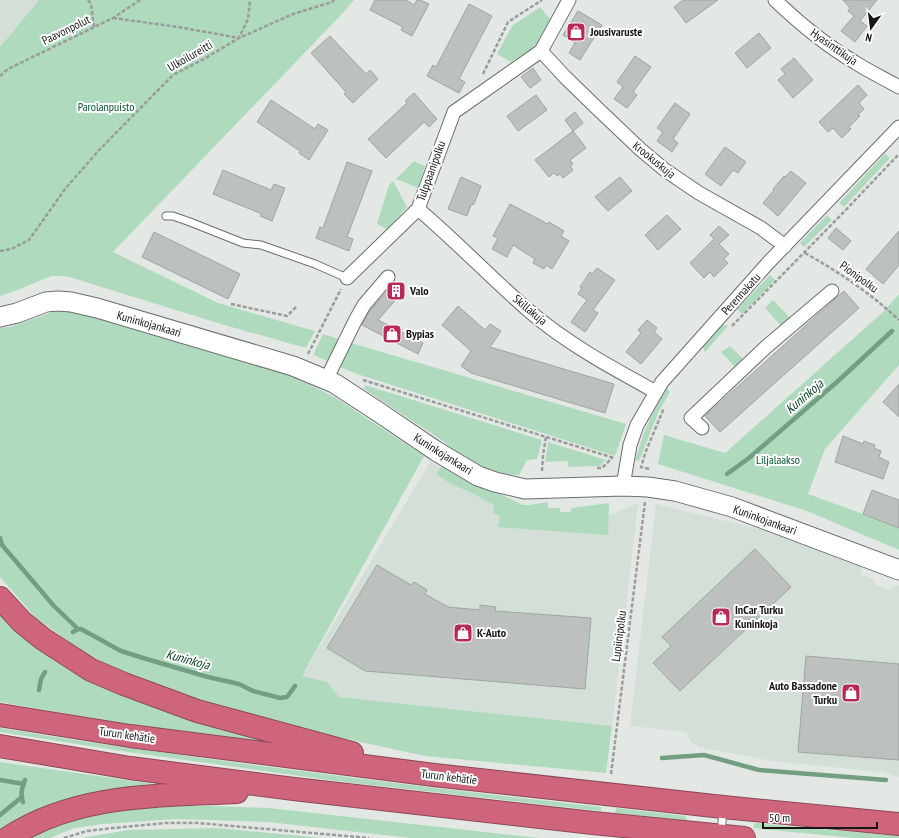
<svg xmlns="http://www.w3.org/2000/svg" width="899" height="838" font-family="'PT Sans Narrow',sans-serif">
<rect width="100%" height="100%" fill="#e3e8e5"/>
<path fill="#d3dfd7" d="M0,0H39L0,47Z
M431,461L516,518L584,526L638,503L612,726L339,697L327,682L302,676Z
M656,504L759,529L861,567L860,574L874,579L876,585L889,590L896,585L899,586V777L882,772L772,761L699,747L691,742L686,732L630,726Z"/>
<path fill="#b0dabe" d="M39,0H354L341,15L113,252L218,303L315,331L306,348L221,324L66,276H52L12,292L0,296V47Z
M540,7L550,19L536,45L528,51L511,62L497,54L512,26Z
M885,154L890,158L844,207L839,203Z
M414,161L425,166L418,188L396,179Z
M393,181L407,207L387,229L377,224L389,185Z
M827,215L832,220L804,247L800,243Z
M770,275L775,280L742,314L737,309Z
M899,294V365L825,449L808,494L899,527V550L807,511L658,464L664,435L725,453L883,312Z
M773,300L791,319L782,327L765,308Z
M59,310L77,312L295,377L336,398L424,456L302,676L327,682L339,697L612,726L606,773L425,756L310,731L189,698L93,659L36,618L0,577V328L10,327Z
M723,324L728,326L705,352L702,346Z
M323,334L342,340L329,362L314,355V353Z
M348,342L626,424L615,456L357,374L340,367Z
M730,346L744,360L736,368L721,352Z
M365,385L542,440L537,459L527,460L519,475H510L482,467L459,456L443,441L364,389Z
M667,388L670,392L659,411L639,461L635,460L644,433L654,410Z
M548,442L606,460L600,466L568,467V461L545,462Z
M442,466L523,505H529L548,502V508H560V512H571V508L609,503L608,535L498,527L500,516L493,513L494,505L468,491L453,485L437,475V472Z
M0,610L14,625L51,658L84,679L135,700L232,732L274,744L140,726L0,702Z
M0,728C43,735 86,742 129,748C286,770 444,790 601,807V811L336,781L128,752L0,732Z
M0,762L161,785L0,832Z
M178,805L269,808L540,838H411L268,822L176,819L103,824L74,828L50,838H29L48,828L72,820L112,809Z
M616,808L685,816L687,819L685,820L615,813Z
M755,823L899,836V838H853L753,828Z
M218,828L322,838H81L129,830Z"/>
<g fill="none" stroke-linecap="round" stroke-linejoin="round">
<path stroke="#729e82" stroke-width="4.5" d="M727,474L749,458L837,382L892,331
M0,538L2,545L54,606L78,629
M73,632L78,629H81L121,651L143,658L208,677L239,684L253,691L280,698L287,697L295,686
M39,690L41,679L45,672
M662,758L704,755L759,770L886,780
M0,780L24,784
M23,802C20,794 22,788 25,780
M0,815L22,797"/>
</g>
<path fill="#bdc1be" stroke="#a0a4a1" d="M375,0H406L414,5L417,0H420L429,4L412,36L401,30L403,27L370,10Z
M683,0H718L686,23L674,7Z
M843,0H877L860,21L867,26L855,42L841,31L854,16L848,11L850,8Z
M469,4L492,16L459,79L465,82L459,93L427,76L433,65L436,67Z
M578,11L602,25L580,60L569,53L575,43L563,35Z
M759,33L771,48L747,68L735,53Z
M330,36L366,74L370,70L378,79L353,103L344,94L346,92L311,53Z
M635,56L651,67L633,92L637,95L627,108L614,99L623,87L617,82Z
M794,58L813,80L793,98L778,80L785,74L781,69Z
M533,68L541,80L530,88L521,77Z
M858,85L867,95L859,103L864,109L858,115L860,116L849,127L851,129L842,138L833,128L828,132L819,122Z
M414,93L437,119L429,127L424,122L386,158L368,139L407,103L405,101Z
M536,95L547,110L518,131L507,116Z
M271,100L315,129L318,124L328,130L309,160L299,153L300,151L257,122Z
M675,103L690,114L673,139L678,143L672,152L657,141L663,132L657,128Z
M575,112L583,123L573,131L565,120Z
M573,131L586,148L570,160L573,164L570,166L573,170L563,178L560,174L557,176L554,173L549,177L535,160Z
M725,147L746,162L738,173L733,170L721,186L705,174Z
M347,162L372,171L347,237L353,239L349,251L316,238L320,227L323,228Z
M223,170L271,190L274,184L285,188L272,221L260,216L262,214L213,194Z
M791,171L806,183L778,216L763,203L774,190L773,189L784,176L785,177Z
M461,177L481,186L474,204L471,205L467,216L448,209Z
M620,177L632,191L608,211L595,197Z
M510,204L548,224L549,222L564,231L561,236L569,241L552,269L546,265L544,269L533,263L535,259L513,245L507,257L492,249L498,238L493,236Z
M667,215L681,229L658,250L645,235Z
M719,226L729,235L719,244L729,254L724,259L728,263L714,277L710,272L704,278L690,263L714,239L710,235Z
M836,228L851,241L843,250L828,238Z
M899,231V265L883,284L866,269Z
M154,232L240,274L228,299L142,257Z
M597,268L615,280L593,310L598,313L585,332L571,322L587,300L578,294L582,288L580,287L590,272L592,274Z
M391,287L400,295L378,320L423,343L418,354L362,325L368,313Z
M844,291L859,308L720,432L705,416Z
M458,306L485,330L490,324L501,331L490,347L614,384L605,413L471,373L461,366L471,351L442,325Z
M647,320L657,328L654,332L662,339L641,364L626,352L641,333L638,330Z
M899,384V417L883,402Z
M843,436L863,444L864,441L875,445L874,448L881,451L879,457L889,462L883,479L835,462Z
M872,490L899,500V528L863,514Z
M755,549L791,587L680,691L653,663L671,646L662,637Z
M377,565L411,585L414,582L427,590L425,594L448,607L480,610V605L496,607L495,611L591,618L585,689L365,671L327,648Z
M806,656L899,664V760L798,752Z"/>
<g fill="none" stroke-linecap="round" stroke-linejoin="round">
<defs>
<path id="lane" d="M166,216H173L190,222L243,243L261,245L315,264L347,278
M721,834L723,810"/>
<path id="street" d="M775,0C799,23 827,46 856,63C870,72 885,79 899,87
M541,51L565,77L599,110L640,149L665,170L699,193L761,228L785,246
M418,209C456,241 490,277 528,310C566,343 612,368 656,392
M347,278L418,209L454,112L541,51L569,0
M326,380L355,321L364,305L388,277
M702,428L691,418L766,347L832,291
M623,486L630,445L637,425L662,382L768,263L899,127"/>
<path id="secondary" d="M0,317L17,313L46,302L58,301L71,302L97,308L293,366L334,383L380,413L436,451L478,476L495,482L525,489L623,486L648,487L675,491L732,507L899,570"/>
<path id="highway" d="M0,598L22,622L43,639L91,670L124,684L197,711L352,753
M0,715L130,736L434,775L723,807L899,824
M0,746L130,768L294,789L593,823L744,838
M8,838C76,793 159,796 237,792"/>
</defs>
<use href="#lane" stroke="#6b6e6c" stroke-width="9"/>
<use href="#street" stroke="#6b6e6c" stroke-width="15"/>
<use href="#secondary" stroke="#6b6e6c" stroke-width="21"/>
<use href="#highway" stroke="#8d4959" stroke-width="24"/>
<path stroke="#999c9a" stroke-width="2.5" stroke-dasharray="4 2" stroke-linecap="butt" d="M88,0L91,4L94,27
M113,18L178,27L239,38L248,19L250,0
M483,74L508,22L542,0
M0,76L8,69L113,18L140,0
M0,251L11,249L29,240L65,189L100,149L173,75L204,59L239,38L293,14L332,2L334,0
M805,253C839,272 870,293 899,320
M231,304L287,316L296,307
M732,326L839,217L899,154
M308,354L341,289
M363,380L614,458
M597,468H602L612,458
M649,469L641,467L646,451L664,408
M542,471L543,455L546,437
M611,774L645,502
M64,838L87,831L113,828L166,823H198L369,838"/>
<use href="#lane" stroke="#fff" stroke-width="7"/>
<use href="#street" stroke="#fff" stroke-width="13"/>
<use href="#secondary" stroke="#fff" stroke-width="19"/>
<use href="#highway" stroke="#ce657d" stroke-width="22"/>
</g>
<defs>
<symbol id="shop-square" viewBox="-11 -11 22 22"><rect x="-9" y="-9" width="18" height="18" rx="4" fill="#b82958" stroke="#fff"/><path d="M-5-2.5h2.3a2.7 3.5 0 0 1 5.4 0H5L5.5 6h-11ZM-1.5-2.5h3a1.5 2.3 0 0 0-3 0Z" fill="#fff"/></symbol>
<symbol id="building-square" viewBox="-11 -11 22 22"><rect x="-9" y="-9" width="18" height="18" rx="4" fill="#b82958" stroke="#fff"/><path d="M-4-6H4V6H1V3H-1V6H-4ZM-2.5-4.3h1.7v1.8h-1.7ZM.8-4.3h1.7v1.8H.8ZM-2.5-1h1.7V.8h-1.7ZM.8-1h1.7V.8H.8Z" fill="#fff"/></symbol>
</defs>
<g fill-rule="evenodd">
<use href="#shop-square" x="565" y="21" width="22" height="22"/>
<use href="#building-square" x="385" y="280" width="22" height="22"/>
<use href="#shop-square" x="381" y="323" width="22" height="22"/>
<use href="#shop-square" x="710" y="606" width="22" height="22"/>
<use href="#shop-square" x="452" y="622" width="22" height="22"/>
<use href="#shop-square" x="840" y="682" width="22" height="22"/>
</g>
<g text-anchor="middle" stroke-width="4" stroke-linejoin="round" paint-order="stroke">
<g font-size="12" fill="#151615" stroke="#fff">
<text transform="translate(66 30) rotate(-26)" y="4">Paavonpolut</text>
<text transform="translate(834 47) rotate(35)" y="4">Hyasinttikuja</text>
<text transform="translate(190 56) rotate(-30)" y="4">Ulkoilureitti</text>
<text transform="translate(654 160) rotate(39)" y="4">Krookuskuja</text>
<text transform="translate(431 171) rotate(-70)" y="4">Tulppaanipolku</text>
<text transform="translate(859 277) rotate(36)" y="4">Pionipolku</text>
<text transform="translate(741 294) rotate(-48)" y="4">Perennakatu</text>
<text transform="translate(530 310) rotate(40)" y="4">Skillakuja</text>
<text transform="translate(149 324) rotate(16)" y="4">Kuninkojankaari</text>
<text transform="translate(443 454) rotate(32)" y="4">Kuninkojankaari</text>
<text transform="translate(765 520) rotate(20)" y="4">Kuninkojankaari</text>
<text transform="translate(619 636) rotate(-83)" y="4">Lupiinipolku</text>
<text transform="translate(127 735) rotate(8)" y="4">Turun kehätie</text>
<text transform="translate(449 777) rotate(7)" y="4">Turun kehätie</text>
</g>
<g font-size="12" font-weight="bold" fill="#151615" stroke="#fff" text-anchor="start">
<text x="590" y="36">Jousivaruste</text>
<text x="410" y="295">Valo</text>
<text x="406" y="338">Bypias</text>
<text x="735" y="614">InCar Turku<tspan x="735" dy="14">Kuninkoja</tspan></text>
<text x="477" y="637">K-Auto</text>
<text x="837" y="690" text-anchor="end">Auto Bassadone<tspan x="837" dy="14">Turku</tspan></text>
</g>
<g font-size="12" fill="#00522e" stroke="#fff">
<text x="106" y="111">Parolanpuisto</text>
<text x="778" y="464">Liljalaakso</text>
</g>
<g font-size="13" font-style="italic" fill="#003a1f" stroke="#fff">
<text transform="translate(804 396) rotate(-40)" y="5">Kuninkoja</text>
<text transform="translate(188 659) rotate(15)" y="5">Kuninkoja</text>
</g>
</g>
<g transform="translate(871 28) rotate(194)" stroke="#ffffff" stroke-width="3" paint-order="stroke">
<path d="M0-3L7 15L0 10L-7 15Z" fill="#151615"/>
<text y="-6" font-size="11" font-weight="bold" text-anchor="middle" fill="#151615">N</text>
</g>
<path d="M763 822v6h114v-6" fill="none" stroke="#151615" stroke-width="2"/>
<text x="769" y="822" font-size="12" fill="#151615" stroke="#ffffff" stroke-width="3" paint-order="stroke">50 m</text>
</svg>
